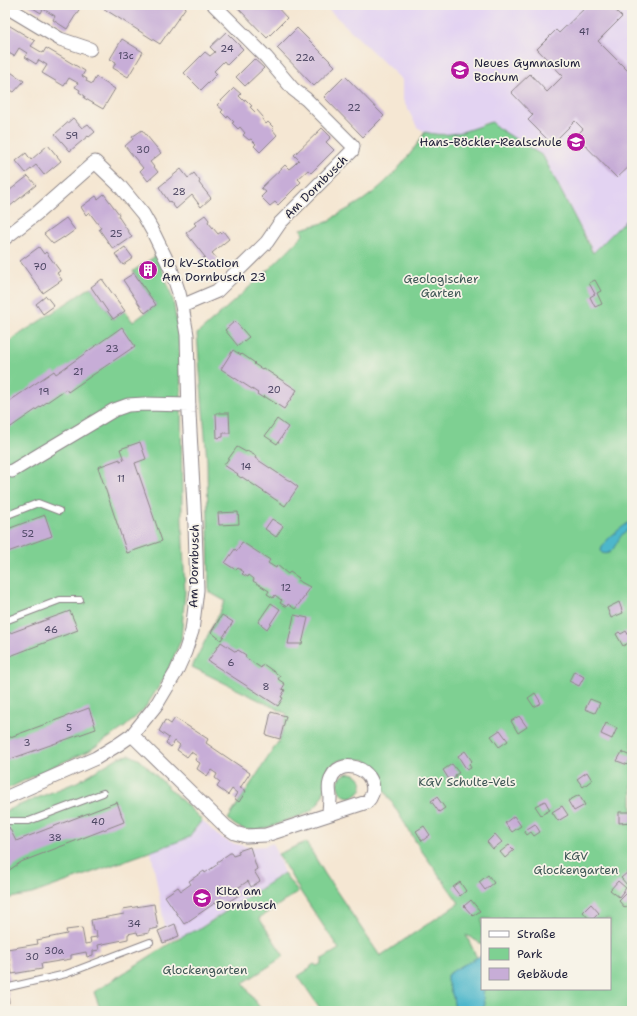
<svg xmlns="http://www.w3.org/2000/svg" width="637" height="1016" font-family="'Shantell Sans',sans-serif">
<rect width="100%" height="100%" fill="#f7f3e8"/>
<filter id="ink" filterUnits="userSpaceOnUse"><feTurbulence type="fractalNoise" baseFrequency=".025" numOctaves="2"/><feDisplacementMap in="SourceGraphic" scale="8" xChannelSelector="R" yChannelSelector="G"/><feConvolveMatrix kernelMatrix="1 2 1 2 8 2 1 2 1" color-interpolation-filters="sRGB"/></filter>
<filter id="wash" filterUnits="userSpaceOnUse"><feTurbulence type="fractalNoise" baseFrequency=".012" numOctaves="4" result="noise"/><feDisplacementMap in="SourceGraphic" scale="16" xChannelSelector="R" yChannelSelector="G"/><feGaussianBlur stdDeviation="0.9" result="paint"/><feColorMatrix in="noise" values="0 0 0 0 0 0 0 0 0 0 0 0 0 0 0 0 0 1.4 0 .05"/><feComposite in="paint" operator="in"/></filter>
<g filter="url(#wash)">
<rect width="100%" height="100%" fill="#f5e7d3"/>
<path fill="#e3d3f2" d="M324,5H632V214L594,253L543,156L498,128L492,122L485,123L475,128L458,133L448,135H435L425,132L417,127L402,98V80Z
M202,820L217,835L231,843L250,847L265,846L273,843L284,873L200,928L180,937L175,924L165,928L151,851L188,838Z"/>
<path fill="#7ed092" stroke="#507966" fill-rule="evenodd" d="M492,122L498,128L543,156L593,253L632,214V1011H322L298,976L311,968L310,967L314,964L317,966L322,963V959L339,949L300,891L278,854L306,842L325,874L380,956L459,903L419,847L366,760C354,759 343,757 333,764C321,774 328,789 320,801C317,806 312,810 307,813C302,816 296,817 290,819C277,824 263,831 249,830C240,829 234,825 228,819L280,739L287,714L192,667L225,601L209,592L207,461L197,334C233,302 270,270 303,235L301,229L331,221L334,217C344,211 354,206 363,200C388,183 409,158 425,132C442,137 458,134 474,128C481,126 486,123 492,122ZM482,919H610V989H482L480,964L466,935L482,944Z
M157,255L173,300L179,337L181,390L182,521L185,592L181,640L165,677L145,708L125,727L89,751L52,767L5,790V344L91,287L113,319L125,311L133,322L156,305L133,271Z
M130,755L140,760L202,820L188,838L32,894L5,899V811L77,782L119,757Z
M338 785a12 12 0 1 1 24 0a12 12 0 1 1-24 0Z
M284,873L298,892L259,918L284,956L272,964L271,965L243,983L262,1011H101L94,992L180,937L201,928Z"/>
<path fill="#4eb7cb" stroke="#386c83" d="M632,520V527C628,529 624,532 622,535C616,541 613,557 602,553L601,550C604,539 623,527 632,520Z
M480,956H482V989H484C482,997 485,1004 484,1011H455L453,997L447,981V975L456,969Z"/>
<g id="blocks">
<path fill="#c7add7" d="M28,5H76L80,8L67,29L53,20L55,16L43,9L41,13Z
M98,5H183L186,7L160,44Z
M235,5H275L287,18L267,38Z
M588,5H610L622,17L598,41L632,75V164L617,178L576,136L583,129L575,121L552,144L528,120L533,115L511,92L530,74L547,92L563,76L537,49L556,30L559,33Z
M5,23L35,41L31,46L43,53L46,48L85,71L82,76L87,79L86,81L92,84L96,77L115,89L103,109L84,98L85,96L79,92L80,90L75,87L78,83L69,78L64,86L42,73L47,65L39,60L36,64L25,57L27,53L19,48L14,56L5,51Z
M297,28L335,66L314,86L277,48Z
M226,32L243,49L227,65L224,61L214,71L217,74L201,90L184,73L205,52L210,56L215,52L210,47Z
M122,39L143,52L128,77L113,68L116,62L110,59Z
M254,59L264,68L245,86L236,77Z
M9,71L24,81L14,92L5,87V77Z
M345,76L384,116L363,137L324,97Z
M234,88L241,94L239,96L244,101L245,99L252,106L250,107L255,112L257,110L263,117L262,119L266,124L268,122L274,128L272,129L277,135L260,152L254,146L256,144L251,139L249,140L243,135L245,133L240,127L238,129L232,123L234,122L228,116L227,118L221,112L223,110L217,105Z
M73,118L82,128L88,124L95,132L89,137L88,136L70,151L55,134Z
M322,128L331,137L326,142L334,150L311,173L308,170L298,179L301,182L278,205L275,202L270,206L261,197L266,192L261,188L285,165L289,169L294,165L299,160L294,155Z
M142,130L161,153L150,162L158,172L148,181L140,171L143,168L125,146L133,139L132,137Z
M48,145L61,161L44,175L36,165L26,173L16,161L26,153L31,160Z
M181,169L188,178L194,173L200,181L199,183L211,198L201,207L192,195L176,209L170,201L169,202L159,187Z
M28,176L36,185L9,207L6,213L5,212V194Z
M104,194L119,214L118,216L132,237L119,246V245L113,249L99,229L101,228L89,212L86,215L81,207L96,196L98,199Z
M205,215L209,220L208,222L218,234L223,231L229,239L212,253L218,260L208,268L201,260L205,257L186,233L196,225L194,223Z
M66,218L75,230L64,238V237L53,244L44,234Z
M39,247L44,254L46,252L60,271L57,273L62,280L43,293L20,261Z
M125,247L133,258L123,265L115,254Z
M150,261L156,271L146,278L140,268Z
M134,273L156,305L145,313L123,280Z
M102,279L125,311L113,319L91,287Z
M595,280L601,291L597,293L602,304L595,307L590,297L595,294L589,283Z
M46,296L54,306L43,314L36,304Z
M235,321L249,337L238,346L225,330Z
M122,327L135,346L68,392L66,389L5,431V404L54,371L56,374Z
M233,350L241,355L242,354L255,363L254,364L262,369L263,368L297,390L284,409L264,396L263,398L257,394L258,393L221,369Z
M216,413H229L230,433H223V437L217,438Z
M277,419L288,427L277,444L265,436Z
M140,442L146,459L135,463L137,469L162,541L127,553L98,467L120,459V461L124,460L120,449Z
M237,447L246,452L247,451L256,456L255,458L288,480H289L290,481L298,487L285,506L242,477L241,478L237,475L238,474L224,465Z
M238,512L239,524L219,525L218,513Z
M45,515L52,536L5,553V530Z
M272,519L283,526L276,537L265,529Z
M242,542L270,560L268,563L276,568L277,565L288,574L290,572L299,578L297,580L310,587L305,594L306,595L295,609L288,604L287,607L280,603L282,600L281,599V600L275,595L273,598L267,594L269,591L253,581L254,579L249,575L248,577L242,574L244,572L238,568L236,570L225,563L235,549L237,551Z
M619,602L623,613L611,618L607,608Z
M271,603L280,609L267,629L258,622Z
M70,611L78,630L5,658V635Z
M222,615L233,622L221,640L211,632Z
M294,615L308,618L302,644H288Z
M626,631L632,641L623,646L616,634L619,632L621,634Z
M221,642L236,652L238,650L246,655L245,657L261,668L263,664L280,676L278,679L285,684L282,689L285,690L281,697L283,698L278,706L208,661Z
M574,671L584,677L579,686L569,681Z
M535,693L541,703L534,707L528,698Z
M590,699L600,703L595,713L585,709Z
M89,708L96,729L5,761V739Z
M271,712L286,716L280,739L266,735Z
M519,716L527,727L518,733L511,721Z
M175,718L208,739L206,743L250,773L240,788L246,791L239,802L234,798L237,793L232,789L228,795L217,787L220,782L215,778L217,774L211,770L207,776L197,769L200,763L195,760L197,756L191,752L187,757L183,754L177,750L180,745L175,741L171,747L166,743L169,738L159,731L165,720L171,724Z
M606,723L617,728L612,739L601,734Z
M500,730L508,741L499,747L491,736Z
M465,751L472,761L469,764L471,768L467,770L458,756Z
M622,752L632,757L628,765L617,761Z
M452,764L459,773L455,775L456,777L450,781L443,770Z
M587,772L592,780L583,787L577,779Z
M579,795L585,805L574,811L568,801Z
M437,797L445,808L439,812L431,801Z
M545,801L550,810L541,815L535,806Z
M117,802L124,822L21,862L5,873V829L9,827L16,841Z
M562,806L568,815L558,821L552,812Z
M619,812H632V822L619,823Z
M514,816L521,826L512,832L505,823Z
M535,824L540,832L534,836L531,832L527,835L524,831Z
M424,826L430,835L422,841L416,831Z
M495,834L502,842L493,849L487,842Z
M509,845L514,850L505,858L500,852Z
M250,847L257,869L254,871L260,881L251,887L248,881L236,889L239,895L225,904L221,899L184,924L165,896L178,887L181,891L191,884L189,881L204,871L205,873L218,864L217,862L230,853H231L233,856L239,854L238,851Z
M628,872L632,877V882L628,886L621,878Z
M488,875L494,883L485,890L479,882Z
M618,881L626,888L619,897L610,890Z
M460,882L466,891L460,896L453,887Z
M628,892L632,897V903L625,908L619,901Z
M471,900L480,911L473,916L464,906Z
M154,904L158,928L149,930V933L138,935L137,932L128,934V939L98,945L99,950L93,951V955L87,957L86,952L71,955V959L41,964L42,969L12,974L7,949L38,944L37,940L67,934L66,930L82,928L85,944L91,943L90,938L97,937L96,930L93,931L91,920L124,914L123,909Z
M591,904L599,913L593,919H589L583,912Z
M175,924L179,936L174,938V939L163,943L158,931Z
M5,970H8L10,982L5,983Z
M5,991H8L9,1003H5Z"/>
</g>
</g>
<g filter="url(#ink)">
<use href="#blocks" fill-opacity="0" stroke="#8c8487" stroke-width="1"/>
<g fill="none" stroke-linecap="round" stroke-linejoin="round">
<defs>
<path id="lane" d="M5,516L38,503L59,511
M5,621L60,600H80
M5,821H29L103,793
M5,988L66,974L150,942"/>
<path id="street" d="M5,6L60,39L90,49
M5,238L36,214L95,162L119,185L143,214L152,230L171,269L179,293L182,306L187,335L189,413L195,525L197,590L192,631L185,652L176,672L157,704L132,735L119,744L96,758L5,798
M182,306L217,291L267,242L280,223L352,151L353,146L306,99L293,89L266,57L214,5
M12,471L114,410L128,405L144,404L189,405
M132,735L226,827L235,833L246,836L266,835L367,802C369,800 371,797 372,794C379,769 337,753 330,782C328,788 330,793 330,798C330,803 329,808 329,813"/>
</defs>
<use href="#lane" stroke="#8c8487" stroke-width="8"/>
<use href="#street" stroke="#8c8487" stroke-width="15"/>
<use href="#lane" stroke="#fff" stroke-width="6"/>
<use href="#street" stroke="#fff" stroke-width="13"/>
</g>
</g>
<defs>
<symbol id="school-disc" viewBox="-11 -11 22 22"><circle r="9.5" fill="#b5179e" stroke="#f7f3e8"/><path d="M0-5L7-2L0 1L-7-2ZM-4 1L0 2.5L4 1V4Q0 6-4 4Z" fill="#fff"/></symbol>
<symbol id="building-disc" viewBox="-11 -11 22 22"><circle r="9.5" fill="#b5179e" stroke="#f7f3e8"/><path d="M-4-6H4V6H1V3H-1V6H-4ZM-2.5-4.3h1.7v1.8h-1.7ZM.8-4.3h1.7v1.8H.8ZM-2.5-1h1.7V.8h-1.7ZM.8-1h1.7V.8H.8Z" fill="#fff"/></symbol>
</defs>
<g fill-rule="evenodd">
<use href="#school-disc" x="449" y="59" width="22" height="22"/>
<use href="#school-disc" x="565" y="131" width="22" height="22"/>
<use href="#building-disc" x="137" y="259" width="22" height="22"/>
<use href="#school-disc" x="191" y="887" width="22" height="22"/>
</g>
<g text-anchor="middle" stroke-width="3.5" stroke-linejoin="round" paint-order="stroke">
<g font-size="10" fill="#4b4562">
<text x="584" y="35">41</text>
<text x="227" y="52">24</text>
<text x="126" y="59">13c</text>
<text x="305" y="61">22a</text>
<text x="354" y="111">22</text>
<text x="72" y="139">59</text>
<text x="143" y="153">30</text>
<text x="179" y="195">28</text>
<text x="116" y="237">25</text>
<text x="40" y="270">70</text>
<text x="112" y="352">23</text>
<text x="78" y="375">21</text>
<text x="274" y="393">20</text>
<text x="44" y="395">19</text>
<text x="246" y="470">14</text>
<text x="121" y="482">11</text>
<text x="28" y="537">52</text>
<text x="286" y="591">12</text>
<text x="51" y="633">46</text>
<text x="231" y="666">6</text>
<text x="266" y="690">8</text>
<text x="69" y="731">5</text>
<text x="27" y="746">3</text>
<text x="98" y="825">40</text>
<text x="55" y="841">38</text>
<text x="134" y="927">34</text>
<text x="54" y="954">30a</text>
<text x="32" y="960">30</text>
</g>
<g font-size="12" fill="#22223b" stroke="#f7f3e8" text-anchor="start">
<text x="474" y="67">Neues Gymnasium<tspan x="474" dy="14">Bochum</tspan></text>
<text x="562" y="146" text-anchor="end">Hans-Böckler-Realschule</text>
<text x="162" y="267">10 kV-Station<tspan x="162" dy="14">Am Dornbusch 23</tspan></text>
<text x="216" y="895">Kita am<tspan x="216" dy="14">Dornbusch</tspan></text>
</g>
<g font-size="12" fill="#22223b" stroke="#f7f3e8">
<text transform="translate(316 187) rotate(-45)" y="4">Am Dornbusch</text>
<text transform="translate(194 566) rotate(-89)" y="4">Am Dornbusch</text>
</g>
<g font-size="12" fill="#3e5655" stroke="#f7f3e8">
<text x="441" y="283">Geologischer<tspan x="441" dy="14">Garten</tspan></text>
<text x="467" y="786">KGV Schulte-Vels</text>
<text x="576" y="860">KGV<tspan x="576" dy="14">Glockengarten</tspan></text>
<text x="205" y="974">Glockengarten</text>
</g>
</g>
<rect width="637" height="1016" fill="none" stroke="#f7f3e8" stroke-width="20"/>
<rect x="481" y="918" width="130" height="72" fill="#f7f3e8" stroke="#a29fa3"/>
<rect x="489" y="931" width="20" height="6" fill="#ffffff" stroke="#a29fa3"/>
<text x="517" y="938" font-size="12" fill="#22223b">Straße</text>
<rect x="489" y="948" width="20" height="12" fill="#7ed092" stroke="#a29fa3"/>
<text x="517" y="958" font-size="12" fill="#22223b">Park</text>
<rect x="489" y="968" width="20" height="12" fill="#c7add7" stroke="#a29fa3"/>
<text x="517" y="978" font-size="12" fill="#22223b">Gebäude</text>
</svg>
